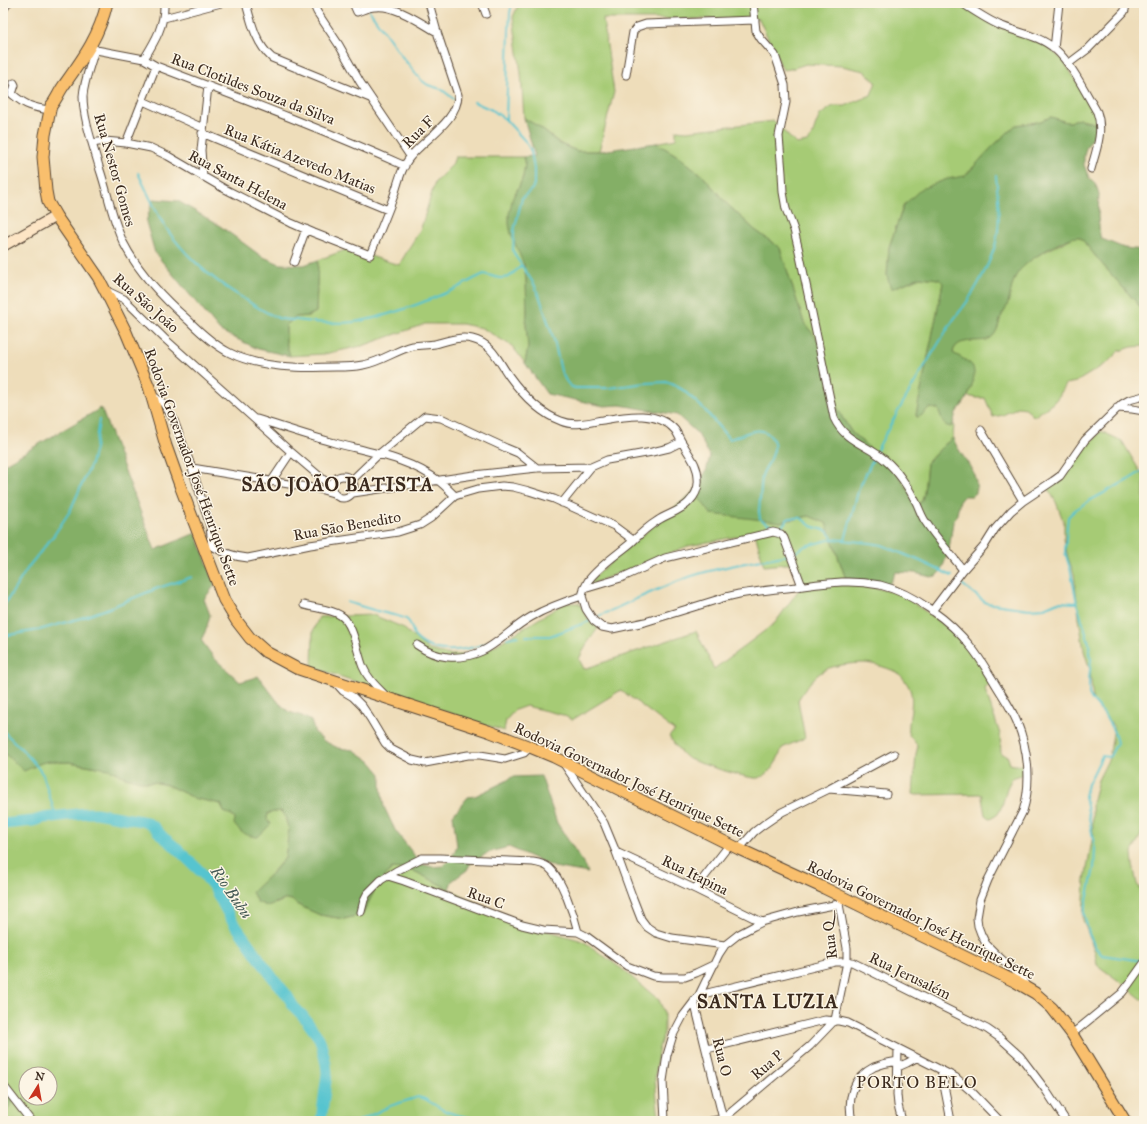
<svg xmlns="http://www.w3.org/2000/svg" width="1147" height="1124" font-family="'IM FELL Great Primer',serif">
<rect width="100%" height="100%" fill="#fcf5e5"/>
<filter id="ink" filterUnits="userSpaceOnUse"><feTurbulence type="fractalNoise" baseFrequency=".025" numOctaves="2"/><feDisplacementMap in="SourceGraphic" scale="8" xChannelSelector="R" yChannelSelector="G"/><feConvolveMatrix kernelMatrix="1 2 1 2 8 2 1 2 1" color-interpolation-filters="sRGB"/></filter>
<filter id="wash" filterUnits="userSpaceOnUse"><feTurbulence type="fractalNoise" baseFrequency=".012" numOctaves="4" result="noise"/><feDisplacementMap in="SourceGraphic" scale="16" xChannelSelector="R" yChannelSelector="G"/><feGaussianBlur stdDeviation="0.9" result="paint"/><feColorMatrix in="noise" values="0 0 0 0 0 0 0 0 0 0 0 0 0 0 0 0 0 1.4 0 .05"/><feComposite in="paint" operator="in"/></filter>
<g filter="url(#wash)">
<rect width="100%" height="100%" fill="#eeddba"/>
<path fill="#a6cb75" stroke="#707a4a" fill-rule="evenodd" d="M519,3H959L1044,44L1063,60L1094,110L1098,126C1091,121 1080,116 1071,122H1066L1051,117L1038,122L1016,125L993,146L965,176L904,204L889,247L887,276L899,286L920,277L939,279L943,283L916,415L917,417L921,416L929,408L938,409L942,418L951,427L954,424L953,438L943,446L927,463L924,493L922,501L916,505L864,443L852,433L842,417L832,396L821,344L804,323L780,248L755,230L728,205L702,175L678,156L656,143L676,139V130L687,131L774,121L796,144L807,142L812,136L816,124L820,115L833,106H845L871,95L876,82L864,71L842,66L806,64L791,69L783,70L759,19H603L614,92L599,151H577L561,144L539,127L524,118L521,73L513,17Z
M455,157H523C528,171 520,185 513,197L526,279L527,313L526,324L528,347L525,363L512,346L482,328L462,324H425L362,346L324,354L290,356L286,342V325L296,317L308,316L316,312L318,260L348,249L399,265L421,228L435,182L452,165Z
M1075,236L1080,237L1102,264L1144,311V346L1132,347L1119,351L1107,363L1076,382L1066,384L1059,396L1053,403L1035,416L1032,415L1026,408L1018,407L1003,415L993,417L985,398H977L967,396L970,390L964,360L953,353C956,333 985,347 994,334C998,329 999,323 1001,317C1002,314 1004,313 1005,310C1010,300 1010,287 1015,277C1026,256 1056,248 1075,236Z
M1101,431L1122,441L1142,475L1144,473V829L1132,852L1133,865L1137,884L1144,894V1001L1123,984L1097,965L1095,952L1083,920L1085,879L1093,835L1092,803L1098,780L1109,758L1114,727L1093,702L1090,670L1084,651L1079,618L1074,574L1068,558L1064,539V523L1056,502L1047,487L1063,474Z
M694,491L780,522L809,516L826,523L846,579L887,591L902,592L915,604L944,625L970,649L993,682L986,687L985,690L1000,734L1001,754L1007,755L1010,764L1014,765H1023L1024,774L1012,778L1007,788L1002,806L998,814L994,817L989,818L985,815L982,798V795L979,794L916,795L913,794L916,754L918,746L909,735C907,720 915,704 910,689C908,685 903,677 899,674C893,669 872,663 864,663C855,663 833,665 825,670C813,676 805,689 798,700L805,738L782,748C778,760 771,775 758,778C751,780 694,762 687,758C681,754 673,742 669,736L675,731L621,690L572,720L563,715L526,706L515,710L506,720L504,731L312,667L313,631L319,617L373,615L402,627L429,650L450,655L481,654L565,603H579L589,620L598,628L586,645L579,659L584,669L696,631L714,669L775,623L800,588L796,563L764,566L755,533L688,546L588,585L597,574Z
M3,752L32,768C39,763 46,760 55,761C60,762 64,763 69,762L109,769L123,776L136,780L145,782H153L167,785L188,795L194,798L221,804L224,812L232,815L235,819L271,824L267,819L268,813L281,811L285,817L289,830L285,858L267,878L275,904L287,899L292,900L296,904L320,915L344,919L363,914L375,889L392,868L412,870L510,920L583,941L622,969L659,1000L664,1012V1032L658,1051L655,1079L658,1110L661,1121H3V1118L16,1095L3,1080V1031L9,1030L3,988V891L8,890L3,861ZM26,1074H50V1098H26Z"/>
<path fill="#84af66" stroke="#606c42" d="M1051,117L1066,122H1071L1074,120L1080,119L1096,124L1097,130L1086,148L1084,156V165L1089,178L1094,182L1097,188L1099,194L1098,216L1100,236L1102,239L1124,248L1144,250V311L1102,264L1080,237C1072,236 1062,242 1054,246C1042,252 1028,261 1019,271C1011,281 1011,295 1007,306C1006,310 1002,313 1001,317C998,326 997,336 987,340C975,342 955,338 953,353C958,356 972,363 973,367C977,377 969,395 964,403C962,406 958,409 956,413C954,418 955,422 951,427C941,426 942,416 938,409L929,408L921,416L917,417L916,415L943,283L939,279L920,277L891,289L887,276L889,247L904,205L921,189L947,179L965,176L993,146L1016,125L1038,122Z
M524,118L539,127L560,144L577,151H601L656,143L678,156L702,175L728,205L755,230L780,248L804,323L821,344L832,380V396L842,417L852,433L895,470L917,505L922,501L924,493L927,463L943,446L953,438C961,459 979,469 976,493L972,496H964L960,500L957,514L953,522L949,550L943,566L941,571L936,576L931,577L915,573L896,572L888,586L846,579L826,523L809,516L780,522L711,514L694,491L706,471L710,456L698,434L677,415L620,405L604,406L547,394L525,363L528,347L526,324L527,313L526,279L524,265L511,234L509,224V214L513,197L519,187L523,177L525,164L523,157L535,156Z
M153,199L178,201L220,226L261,256L280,264L304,265L318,260L316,312L308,316L296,317L286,325V342L290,356L258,349L220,331L155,253L146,222Z
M101,408L155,550L196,533L215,585L204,599L210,615L206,630L201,640L214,658L240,682L254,678L258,676L279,703L289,712L302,716L311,721L315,733L324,741L338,748L354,750L370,761L381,774V788L384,807L395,830L421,864L433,867L443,866L452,857L457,846L453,815L468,797L475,796L506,781L512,777L541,776L557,823L586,867L588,873L554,867L509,847L489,852L470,864L467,870L452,881L449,889L412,870L392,868L375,889L363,914L344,919L320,915L296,904L292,900L287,899L267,906L257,902L252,892L273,872L285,858L289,830L285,817L281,811L268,813L267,819L271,824L258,837C245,836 241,833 234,824L235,819L232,815L224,812L221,804L193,798L188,795L167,785L153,782H145L136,780L123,776L109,769L69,762C63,763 58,761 52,761C41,761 34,767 24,771L3,752V465Z
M3,1080L16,1095L3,1118Z"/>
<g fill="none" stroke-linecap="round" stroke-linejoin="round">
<path stroke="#57c4cf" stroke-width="2" d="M369,10L403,58L421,80L428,85L441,89L454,99
M474,102L492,110L505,119L526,142L531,151L534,169V185L532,189L522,198L514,231L513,251L516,257L534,284L540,298L554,340L561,371L566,381L570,386L575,388H609L646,383L666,382L672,384L683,390L704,409L729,439C743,436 761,422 772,438C775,443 775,448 773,453C771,462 764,468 762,476L759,511L760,519L768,524L778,527L782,526L788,519L791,518H801L811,526L827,531L833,539
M506,119L509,31L510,13L512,3
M138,173C146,189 155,210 164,225C185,257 214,281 246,300C256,307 267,313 278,318C283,320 290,320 296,320C319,323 343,325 365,320C394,314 430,300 457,288C466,283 475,278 484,274C493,276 500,280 509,277L521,266
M877,450C900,406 926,363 952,322C958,313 965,306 970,297C979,284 992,258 996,242C1001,221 998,197 996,176
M845,540L859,488L875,455
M793,554L805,546L833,539L870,543L882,545L920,561L952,576
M958,581L986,603L1029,609L1044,608L1058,602L1077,603
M347,602C360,606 372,610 385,613C392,615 400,616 406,619C413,623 411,632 416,638C435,657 468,650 491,642
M3,607L29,566L54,535L70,511L91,464L95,448L99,420
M599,616C630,602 660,587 692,576C722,566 757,561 788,555
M3,636L39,630L81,618L104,610L158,588L192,577
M526,636H550L590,621
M507,638L518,636
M3,731C17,744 33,759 43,775L56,817
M1143,961L1102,955L1095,947L1089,934L1084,914L1094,868L1095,849L1085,796L1088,784L1102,756L1108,757L1110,756L1117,743L1114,732L1104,714L1092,700L1089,694V680L1091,659L1089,643L1077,604L1071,572L1065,552L1067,527L1068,517L1075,510L1089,501L1128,480L1144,470
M359,1121L390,1106L418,1097L425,1099L445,1111L457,1115L487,1121"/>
<path stroke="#57c4cf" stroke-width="11" d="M3,824L33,821L43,818L86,813H96L136,820L146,822L154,827L163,837L172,844L203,874L213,886L231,919L273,978L287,995L294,1007L303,1016L319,1038L321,1043L326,1064L327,1073L321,1121"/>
</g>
</g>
<g filter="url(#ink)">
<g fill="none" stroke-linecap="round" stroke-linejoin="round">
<defs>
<path id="street" d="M246,3C251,22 256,44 272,58L370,98
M313,3L317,12L339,45L360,82L410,156
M353,3L357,12C363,10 369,7 375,7C394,4 421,23 437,32
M482,3L486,14
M753,3L756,31L761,39L775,55L785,85L786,102L779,136L782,173L783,192L786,209L794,230L799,251L834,418C845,442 866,444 885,460C897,470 909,488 916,502C919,508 921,515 925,521C936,538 951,554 963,570
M962,3C974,11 986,19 999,25C1018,33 1039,35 1055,49C1072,64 1085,92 1097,112C1104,131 1096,151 1091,169
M3,10L8,3
M164,18L221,3
M91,49L144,59L156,66C240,98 323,129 405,166
M95,49C91,64 84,81 83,96C83,119 94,148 100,170C108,194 112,218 123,242C138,272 163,298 188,320C201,333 214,345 230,353C250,363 271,366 293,367C307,368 322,367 336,367C345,367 354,367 363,365C381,362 396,350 413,346C420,345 428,345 435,344C447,341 459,336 472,339C493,344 498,361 509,376C522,394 539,413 561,421C575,427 589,422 603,420C626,416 658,410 675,430C678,434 680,440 683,444C689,455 698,465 698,478C699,487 695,496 689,502C681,511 667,514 657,521C647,527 640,534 632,542C618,554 599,566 588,581C585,586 583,591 582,596
M1054,49L1059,3
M144,59C155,41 165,25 164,3
M1068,64L1088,49L1124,12L1125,10L1126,3
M626,75L633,32L637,27L646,24L755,20
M14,83L15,85L12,94C25,105 33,108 50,110
M143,101L203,128
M202,133L388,210
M92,143L105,141L126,143L151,148L168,156L223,188L291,223L314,233L370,255C378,236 386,217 393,198C398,184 401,167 411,156C425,139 458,120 458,95L437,32L429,3
M126,143L156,66
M203,177L201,150L208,86
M294,262L306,229
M105,290L124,299L164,338L291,452L332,487
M151,394L163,403L173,418L192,468L210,526L212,546
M1117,408L1132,409L1144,411
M257,419C283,427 309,436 335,443C369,452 412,459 440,482C445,486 450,491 455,496
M981,430L1023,501
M192,468L319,489L333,493
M332 487a11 11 0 1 1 22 0a11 11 0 1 1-22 0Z
M352,480L379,454L425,416L441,418L506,448L518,453L537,468
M271,482L291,452
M353,493L474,475L537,468L591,467L607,460L652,452L669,448L681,442
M562,503L591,467
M212,546C224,553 234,557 248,558L310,545L398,532L420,525L431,518L455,496L461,494L478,489L502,486L513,487L529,491L554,499L614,526L633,540
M584,589L621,578L665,558L773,532L781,534L784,538L802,586
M582,596L586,609L594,621L602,627L612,629L645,622L726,597L739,594C758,591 777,589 796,587C827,583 849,579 880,585C913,593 951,621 971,647C980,658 986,669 993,680C1001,694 1011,707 1017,722C1028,749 1032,782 1023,811L988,880L980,900L977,918L978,926L981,934L986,944L995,953L1021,977L1026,986
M304,605C314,608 331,609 340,615C354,623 357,653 363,667C368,679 377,687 386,696
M932,611L963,570L985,545L995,529L1011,511L1023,501L1053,481L1060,476L1085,440L1122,404L1129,400L1144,396
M417,645C427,652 437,656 448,657C488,660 501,634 531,617C545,609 566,601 582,596
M335,682L343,691L353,697L362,706L370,718L385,743L391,749L412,760L425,763L468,755H480L505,759L524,753L530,747
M564,764L604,823L616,852L632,896L641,919L647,927L656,933L672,938L725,945
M829,789L894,754
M739,849L754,832L763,825L782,812L829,789L886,794
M616,852L695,889L762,922
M388,876L404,881L522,925L543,930L578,932
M695,889L730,844
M361,912L364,900L367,894L381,880L396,871L422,858H440L533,862C539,863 544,864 548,867C562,878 574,915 578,932L586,936L627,966L653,976L663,977H685L696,973L715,964
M699,995L835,962H852L987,1029L1000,1038L1020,1056L1045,1089L1066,1121
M694,1001L723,1119
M1072,1034L1122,993L1129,984L1144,963
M707,1049L825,1020L839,1021L848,1023L955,1077L971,1091L1000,1121
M898,1049L897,1095L898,1105L902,1121
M898,1067L907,1063L916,1058
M941,1070L951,1121
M3,1085L31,1121
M665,1121L663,1081L667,1055L673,1035L683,1016L699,995L719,954L725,945L739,934L754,926L762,922L798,912L839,904L844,898
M711,1121L723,1119L810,1046L835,1020L847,962V948L839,904
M852,1121C847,1099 852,1078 874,1067C882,1064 890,1062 898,1061"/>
<path id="secondary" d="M3,246L56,216"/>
<path id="primary" d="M107,3C99,37 84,57 64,85C59,92 56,100 51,106L50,110L45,135L43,157L46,191L48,202L56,216L98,277L110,300L126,332L149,387L166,446L181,488L224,600L236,620L250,638L266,652L296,668L335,681L488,731L530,747L554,757L739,849L824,888L1016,982L1035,993L1052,1008L1072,1034L1125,1121"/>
</defs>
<use href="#street" stroke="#564535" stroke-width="9"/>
<use href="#secondary" stroke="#564535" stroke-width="12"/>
<use href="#primary" stroke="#564535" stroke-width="13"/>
<use href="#street" stroke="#fff" stroke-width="7"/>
<use href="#secondary" stroke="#fde5c5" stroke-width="10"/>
<use href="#primary" stroke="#f9bf6d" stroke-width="11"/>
</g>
</g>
<g text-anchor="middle" stroke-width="3" stroke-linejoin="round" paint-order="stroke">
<g font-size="15" fill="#3b2a1e" stroke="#fcf5e5">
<text transform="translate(253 89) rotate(21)" y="5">Rua Clotildes Souza da Silva</text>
<text transform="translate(418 132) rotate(-45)" y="5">Rua F</text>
<text transform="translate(300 159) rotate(22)" y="5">Rua Kátia Azevedo Matias</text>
<text transform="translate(115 170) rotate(74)" y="5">Rua Nestor Gomes</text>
<text transform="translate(238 180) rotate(28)" y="5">Rua Santa Helena</text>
<text transform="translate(146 303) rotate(41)" y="5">Rua São João</text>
<text transform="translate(192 467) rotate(70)" y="5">Rodovia Governador José Henrique Sette</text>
<text transform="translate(347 526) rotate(-10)" y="5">Rua São Benedito</text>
<text transform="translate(629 780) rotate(25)" y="5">Rodovia Governador José Henrique Sette</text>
<text transform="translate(695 875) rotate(26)" y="5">Rua Itapina</text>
<text transform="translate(486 898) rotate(20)" y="5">Rua C</text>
<text transform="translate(921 920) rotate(26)" y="5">Rodovia Governador José Henrique Sette</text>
<text transform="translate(830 940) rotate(-97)" y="5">Rua Q</text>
<text transform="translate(910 976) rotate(26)" y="5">Rua Jerusalém</text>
<text transform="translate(722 1057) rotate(76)" y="5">Rua O</text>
<text transform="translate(767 1065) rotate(-40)" y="5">Rua P</text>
</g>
<g font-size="16" font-style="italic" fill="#435853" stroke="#fcf5e5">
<text transform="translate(232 892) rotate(55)" y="6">Rio Bubu</text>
</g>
<g font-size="17" letter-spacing="1" fill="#3b2a1e" stroke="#fcf5e5">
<text x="917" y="1088">PORTO BELO</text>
</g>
<g font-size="19" font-weight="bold" letter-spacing="1" fill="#3b2a1e" stroke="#fcf5e5">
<text x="338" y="491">SÃO JOÃO BATISTA</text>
<text x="768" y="1008">SANTA LUZIA</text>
</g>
</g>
<rect width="1147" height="1124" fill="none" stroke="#fcf5e5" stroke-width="16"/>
<g transform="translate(38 1086) rotate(11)"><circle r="19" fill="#fcf5e5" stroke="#afa495"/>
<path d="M0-3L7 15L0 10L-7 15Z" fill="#c8321e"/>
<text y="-6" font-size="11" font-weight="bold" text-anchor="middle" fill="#3b2a1e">N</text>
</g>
</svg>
